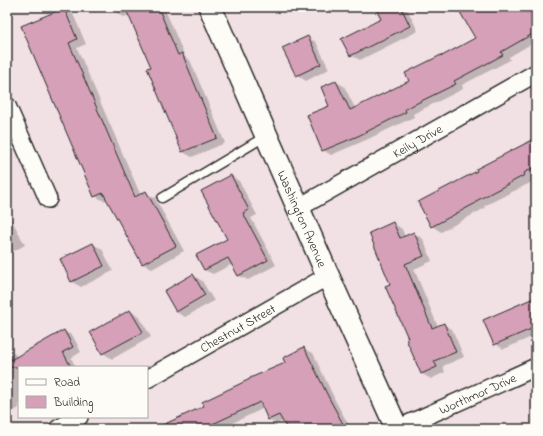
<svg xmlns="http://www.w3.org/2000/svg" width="543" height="436" font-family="'Indie Flower',sans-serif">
<rect width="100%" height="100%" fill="#f1e0e4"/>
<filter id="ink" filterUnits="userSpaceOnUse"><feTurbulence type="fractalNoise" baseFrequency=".025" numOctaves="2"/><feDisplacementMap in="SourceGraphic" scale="8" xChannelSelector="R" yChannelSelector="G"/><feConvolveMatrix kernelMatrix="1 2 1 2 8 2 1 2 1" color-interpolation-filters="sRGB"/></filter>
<g filter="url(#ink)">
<path fill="#0003" d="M113,7H164L185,57L190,60L225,143L192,157L183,152L148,69L152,67L130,15L124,17L115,12Z
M378,7H406L418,31L360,60L351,55L382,19Z
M458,7H536V41L509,57L510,60L462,85L463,89L413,114L414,117L366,140L331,155L323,150L336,82L344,86L355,108L410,81L443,57L477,39Z
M64,9L73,14L86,44L77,48L141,196L146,193L155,198L184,251L152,269L143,264L108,199L104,201L95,196L22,27Z
M307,37L316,42L329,69L306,81L297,75Z
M536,136V176L532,178L534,181L484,206L485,208L441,232L432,226L525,145L524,143Z
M231,176L239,181L257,215L251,218L276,265L248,280L239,276L233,264L213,274L204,270L228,240Z
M7,211L25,245L7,255Z
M393,223L402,229L405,237L414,233L423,239L432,261L414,269L438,327L443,324L452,329L464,357L443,366L445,372L431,379L422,374L392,284Z
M93,244L102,249L113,271L81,287L72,282Z
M193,275L202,281L214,301L185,317L176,312Z
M536,299V335L504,349L495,344Z
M130,311L139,316L151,337L112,359L103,353Z
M64,331L73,336L81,352L71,358L76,367H19V408L7,415V349L15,354L17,357Z
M304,349L313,353L336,402L351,429H288L283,421L277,424L268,419L264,408L220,429H162L286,363Z"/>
<path fill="#d5a0b8" stroke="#2b2b2b" d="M125,7H158L178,55L182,53L217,138L182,152L147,68L151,67Z
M375,7H401L410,26L350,56L341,39L381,19Z
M457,7H536V32L501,52L503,55L454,81L456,84L405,109L406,112L358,136L322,151L307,115L329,106L321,87L336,81L350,110L409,81L405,73L441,55L442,56L475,38Z
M64,8L77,39L69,43L135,197L146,191L176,246L142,264L103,193L94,197L21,26Z
M308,36L321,64L296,76L282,48Z
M536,138V166L524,173L525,175L476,201V203L431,227L418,202L477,171L476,169Z
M231,175L249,210L243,213L268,260L238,276L228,258L204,270L196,255L227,239L201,191Z
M393,222L400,238L414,232L424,256L405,264L432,328L444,323L456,352L434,361L437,367L421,374L406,339L408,338L385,286L390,284L369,233Z
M93,243L104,266L71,282L60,259Z
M193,274L205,295L176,312L164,291Z
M536,297V327L494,345L483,320Z
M130,310L143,332L102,354L90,332Z
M64,330L73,347L63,352L71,367H7V362Z
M304,347L328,396L343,424L334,429H287L279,415L268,420L260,402L202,429H154L204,406L202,402L250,379V378L285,363L283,358Z"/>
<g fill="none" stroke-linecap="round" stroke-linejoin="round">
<defs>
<path id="lane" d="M162,198L266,136"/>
<g id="street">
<path d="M7,106L48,199"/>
<path id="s1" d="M298,208L536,73"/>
<path id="s2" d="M147,379L328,276"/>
<path d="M58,429L79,417"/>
<path id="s3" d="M397,429L536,367"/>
</g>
<g id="secondary">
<path id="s4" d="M210,7L328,276L397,429"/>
</g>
</defs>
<use href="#lane" stroke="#2b2b2b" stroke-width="11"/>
<use href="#street" stroke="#2b2b2b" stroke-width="20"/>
<use href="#secondary" stroke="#2b2b2b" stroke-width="25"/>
<use href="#lane" stroke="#fdfcf7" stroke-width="8"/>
<use href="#street" stroke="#fdfcf7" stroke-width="17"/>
<use href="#secondary" stroke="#fdfcf7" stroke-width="22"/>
</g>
</g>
<g text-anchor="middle" stroke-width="3.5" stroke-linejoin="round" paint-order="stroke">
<g font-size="13" fill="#2b2b2b" stroke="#fdfcf7">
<text dy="5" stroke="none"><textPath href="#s1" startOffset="137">Keily Drive</textPath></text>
<text dy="5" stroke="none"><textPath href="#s4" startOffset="231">Washington Avenue</textPath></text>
<text dy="5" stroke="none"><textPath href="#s2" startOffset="104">Chestnut Street</textPath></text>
<text dy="5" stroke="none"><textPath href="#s3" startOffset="88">Worthmor Drive</textPath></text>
</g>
</g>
<rect width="543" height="436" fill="none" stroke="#fdfcf7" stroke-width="24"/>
<rect x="12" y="12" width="519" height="412" fill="none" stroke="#2b2b2b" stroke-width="1.5" filter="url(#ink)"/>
<rect x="18" y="366" width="130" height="52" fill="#fdfcf7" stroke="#a9a8a5"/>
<rect x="26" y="379" width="20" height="6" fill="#fdfcf7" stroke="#a9a8a5"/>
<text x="54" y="386" font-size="12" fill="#2b2b2b">Road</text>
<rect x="26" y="396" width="20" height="12" fill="#d5a0b8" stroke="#a9a8a5"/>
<text x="54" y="406" font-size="12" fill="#2b2b2b">Building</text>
</svg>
